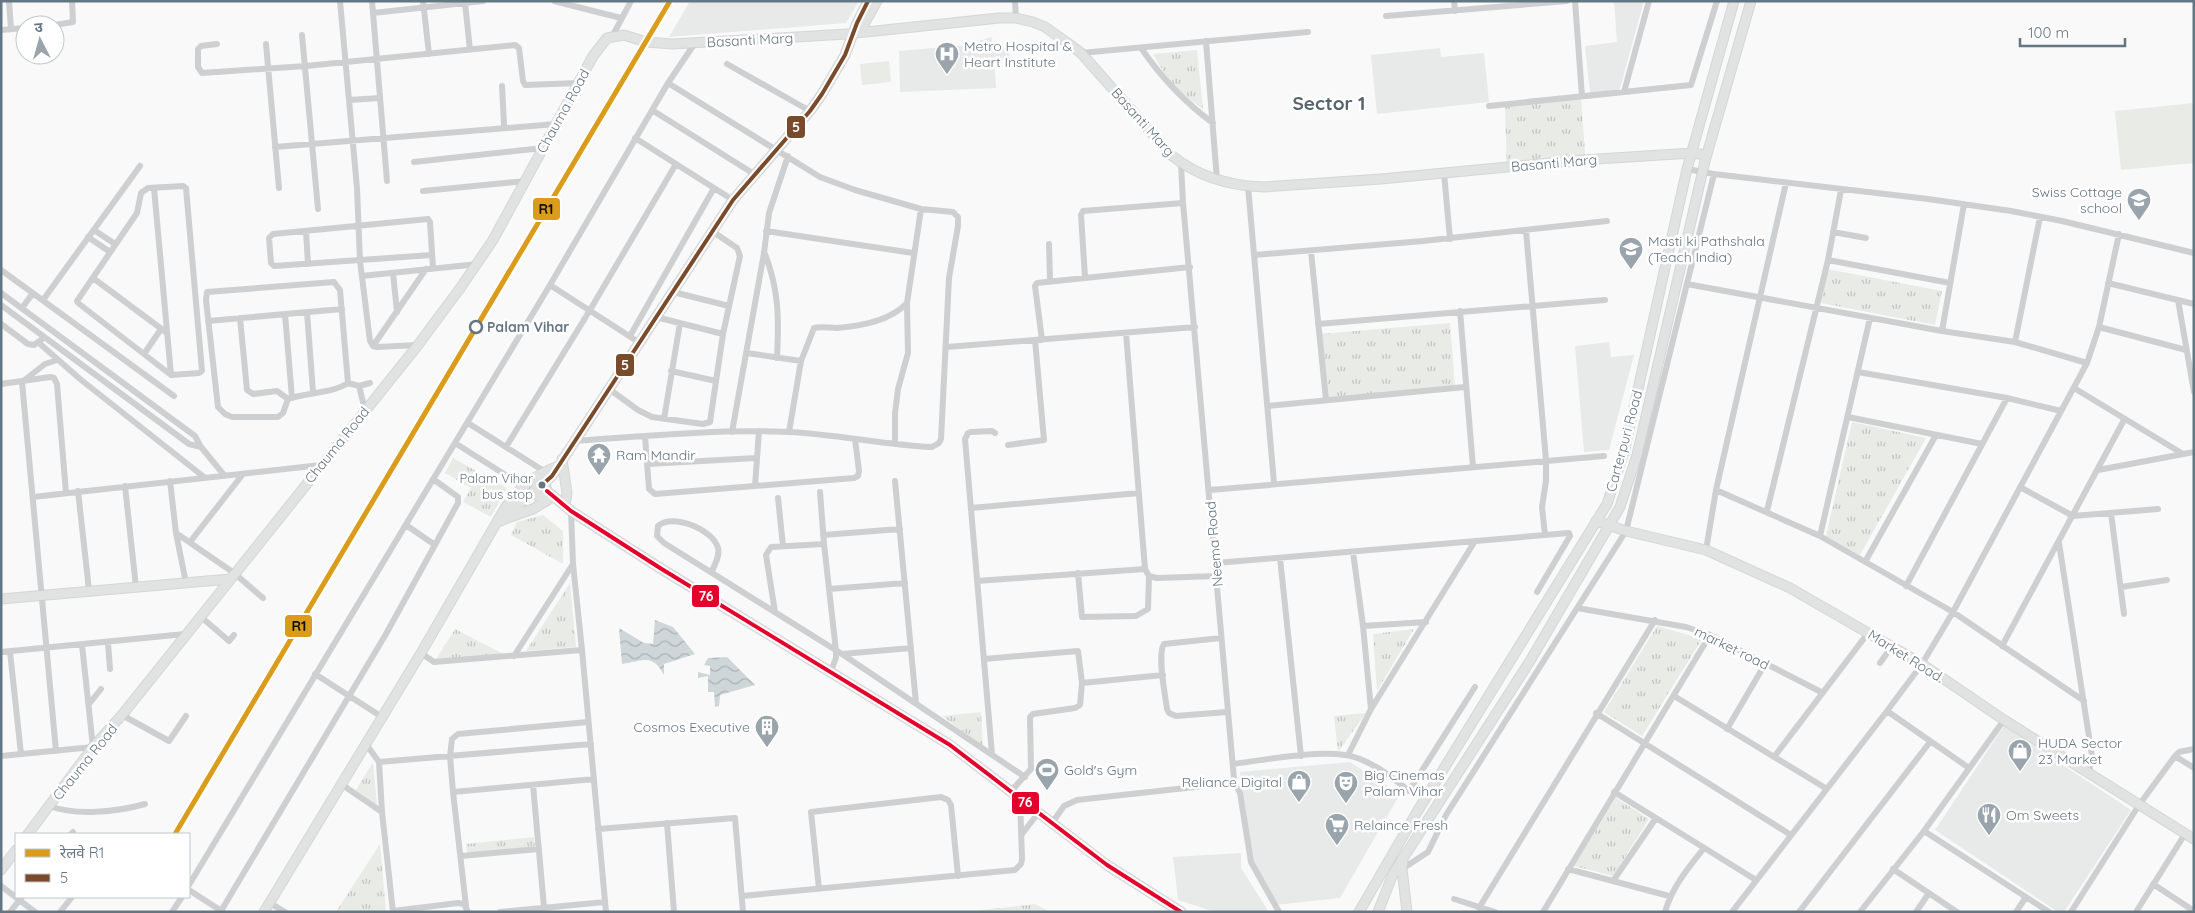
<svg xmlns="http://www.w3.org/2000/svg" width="2195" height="913" font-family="Quicksand,'Noto Sans Devanagari',sans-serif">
<defs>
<pattern id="park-tufts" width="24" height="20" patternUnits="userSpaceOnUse" patternTransform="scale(1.25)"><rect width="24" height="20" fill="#e8ebe6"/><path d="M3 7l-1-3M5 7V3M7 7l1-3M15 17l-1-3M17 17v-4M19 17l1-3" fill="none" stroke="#c0c3c0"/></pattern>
<pattern id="water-waves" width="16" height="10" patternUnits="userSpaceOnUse" patternTransform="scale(1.25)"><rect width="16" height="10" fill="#ced6d9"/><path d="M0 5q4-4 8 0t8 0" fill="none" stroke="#abb2b5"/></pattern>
</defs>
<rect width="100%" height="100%" fill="#f9f9f9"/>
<path fill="#e8e9e9" d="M690,1H859L846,23L669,37Z
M1614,1H1644L1619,92L1590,94L1585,46L1617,42Z
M991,37L995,49L1001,47L1010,50L1009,56L1002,62L994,60L996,88L900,92L899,51L968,45Z
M1440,48L1441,57L1484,53L1489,102L1377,114L1371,55Z
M1609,342L1611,357L1634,355L1609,450L1584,452L1575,346Z
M2004,726L2131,810L2064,912H2058L1935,830Z
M1350,762L1400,794L1340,898L1275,905L1250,861L1240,772Z
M1241,853V868L1269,912H1215L1178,900L1173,857Z"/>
<path fill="url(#park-tufts)" d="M1197,50L1203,109C1181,95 1165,77 1153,54Z
M1581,98L1586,166L1507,172L1505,107Z
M1827,269L1942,291L1935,325L1821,303Z
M1450,323L1455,387L1326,398L1320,334Z
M1852,422L1926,438L1860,555L1826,536Z
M453,458L507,488L491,517L463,502L471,488L445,473Z
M543,515L563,531V564L511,535L517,522Z
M570,583L576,647L526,651Z
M1657,626L1702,639L1642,736L1604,712Z
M455,629L505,655L435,661Z
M1414,629L1377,691L1373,634Z
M981,712L983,746L942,716Z
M1366,713L1338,752L1334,716Z
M373,762L377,805L356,790Z
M1616,798L1649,819L1613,876L1574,866Z
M534,837L535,847L467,853L466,844Z
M380,844L386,912H336Z
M1035,904L1050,912H966Z"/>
<path fill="#e8ebe6" d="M889,61L891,82L862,85L860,64Z
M2194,103V163L2121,170L2115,111Z"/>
<path fill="url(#water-waves)" d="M655,620L673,627L695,654L664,664V675C652,653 644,661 622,664L619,628L644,643L653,644Z
M727,657L755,685L720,695L719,706L715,707L714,692H708V676L698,678V672L710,675V666L704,665L708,658Z"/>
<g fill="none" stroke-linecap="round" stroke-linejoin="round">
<defs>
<path id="secondary" d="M854,33L863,26L877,1
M562,459L567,493L565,505
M535 491a6 6 0 1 1 12 0a6 6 0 1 1-12 0Z
M542,485L552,476L733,200L810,111L822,94L845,55L857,23L868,1
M547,491L571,511L660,568L950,745L1107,865L1181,912
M505,519L533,509L548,500
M501,521L534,491
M1596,521L1626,531L1706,550L1790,588L1922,664L2004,720L2194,839
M1,599L230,579
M28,834L93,747L122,715L418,345L461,287L493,240L593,56L607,38L624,35L646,42L673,44L847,34L999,18H1016L1033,22L1045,27L1069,44L1081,53L1171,155C1197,176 1230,186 1264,187L1381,179L1582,160L1692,153L1707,155
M1403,861L1402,869L1407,912
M1,870L16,850
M264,912L421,653L505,508C519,487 535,475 558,466
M1359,912L1417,812L1607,504L1624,452L1687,169L1734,1
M1378,912L1393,874L1530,661L1620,507L1637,455L1705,161L1751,1"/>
</defs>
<use href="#secondary" stroke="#d5d6d7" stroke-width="11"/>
<path stroke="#cecfd0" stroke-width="6" d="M9,1L11,29
M340,1L357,188L360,261L370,341L373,346L377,347L418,345
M372,1L387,181
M423,1L429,54
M554,1L621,18
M1015,1L1016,18
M1454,1L1455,11
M1575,1L1582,96
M465,3L470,50
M373,13L483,1
M1386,16L1567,1
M55,25L73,22L72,1
M1,30L25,28
M302,35L318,209
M613,35L631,1
M1206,41L1217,180
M217,44L201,46L198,49V67L202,73L306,66L515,45L519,48L523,81L525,85L579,83
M266,44L279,188
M1141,48C1161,77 1184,102 1213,123
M1081,53L1308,32
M727,64L810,111
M502,86L504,124
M1624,92L1649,1
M349,100L380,98
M1489,106L1691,85L1717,1
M652,110L754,174
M635,138L733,200
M275,147L556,124
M414,162L543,148
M1181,164L1183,203L1234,779L1231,783
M1687,169L1714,174L1928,199L2011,211L2062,221L2194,253
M1444,173L1450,239
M183,186L186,188L202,371L199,373L171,375L78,303L77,301L137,213L141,193L148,188Z
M1248,186L1274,483
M154,188L171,375
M423,191L526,181
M94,230L115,244
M306,231L308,264
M766,231L913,253
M1526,231L1546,460V481L1542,507L1545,535
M1833,232L1866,238
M88,237L110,252
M1049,244L1050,280
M1311,251L1326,400
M765,254C779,290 779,319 777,358
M432,255L274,266L271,263L269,238L273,234L428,219L430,222L433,268
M1254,255L1423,241L1607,221
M1828,260L1950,283
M1,270L174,396
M393,273L397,312
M362,276L478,264
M1085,277L1081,215L1083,211L1183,203
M93,278L167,333
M2108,283L2194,304
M1687,284L1942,331L2015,342L2087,363
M550,285L640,343
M673,292L729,306
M1,293L195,436L201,447L224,475
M43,300L140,166
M2178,300L2194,392
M1,305L189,444L201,447
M22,308L33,293
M1460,311L1473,467
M307,312L313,392
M285,314L292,398
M656,317L723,334
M240,318L247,390L253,394L277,391L288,399
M208,321L342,309
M1,324L28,344L34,345L41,340
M1318,324L1605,300
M2099,327L2186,350
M1942,331L1964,204
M630,336L714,188
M1042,340L1035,286L1037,283L1190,267
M2015,342L2040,217
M39,343L80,379L204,477
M373,346L426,269
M947,347L1195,327
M747,353L801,361
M144,354L161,329
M671,371L716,381
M1858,372L2007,398L2061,411
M348,383L340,290L334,282L207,292L206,300L218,407L225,414L232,417H278L283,413L288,399C307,392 331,394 348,383L359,386L370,383
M1,384L50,377L54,378L57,384L66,493
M359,386L365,410
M2074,388L2183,454
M609,389L638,410L652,417L703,424L710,422L723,334L740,256L737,248L712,231
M1268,406L1465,387
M1848,417L1982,444
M664,419L680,323
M468,423L547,473
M732,432L764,253L769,213L788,156
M789,432L801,361L814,328C821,326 830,328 837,328C862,326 890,321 907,303
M645,436L649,489L655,494L854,478L858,476L859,471L855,439
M575,441C645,436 717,429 788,432C836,434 884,445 932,447L939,443L941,439L949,278L958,226V217L953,212L921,209L855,190L820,177L668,83
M455,443L523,486L535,488
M895,444V413L898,389L908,353L907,303L921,209
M1008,445L1044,440L1035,340
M506,447L590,310L676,164
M648,464L756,458
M2098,470L2194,452
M170,481L176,533L234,573L263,598
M895,481L916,703
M125,486L136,587
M755,486L759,431
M2020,487L2073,516L2158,509
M1210,490L1604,456
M1716,490L1820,536L1953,612L2084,701
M78,491L89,590
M820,492L824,544L836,651V658L831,671
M33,497L321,465
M778,498L783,546
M971,508L1139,493
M571,511L573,564L582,650L606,912
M1767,511L1828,260L1841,190
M2111,513L2124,614
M406,525L435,545
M176,533L186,583
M823,535L900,529
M1820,536L1870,318
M190,542L243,474
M2059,543L2092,756L2089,772
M1706,550L1716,490L1786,183
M1353,552L1363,626L1371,709
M1280,558L1301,756
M1865,562L1936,435
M1216,563L1569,533L1570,536L1537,592
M712,571C715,564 720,556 718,548C713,529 672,513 658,526L657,536L664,543L842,654L1025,777
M1078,573L1082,617L1136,616L1148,609L1149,576L1145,569L1126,333
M1149,576L1157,578L1217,576
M977,581L1145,569
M1906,586L2007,398
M2121,587L2167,580
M829,589L905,583
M1577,608L1686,627L1710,635L1823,693
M775,612L766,555L771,547L824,544
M200,616L229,641L234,635
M1363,626L1426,622
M1221,638L1164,644C1157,655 1165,694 1167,709L1169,713L1176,716L1227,712
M108,643L110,669
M2002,646L2124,420
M1,652L185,634
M10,652L21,754
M421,653L434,662L582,650
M842,654L911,648
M514,656L573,564
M984,659L1078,651L1082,683L1080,705L1075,708L1033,714L1030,717L1031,769L1011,791
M1880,663L1892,646
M315,674L382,717
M1082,683L1163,675
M1674,696L1827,789
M89,704L101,689
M1887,711L1969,768
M1596,713L1791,835
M122,715L169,741L186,716
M1727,729L1765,664
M366,744L379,762L382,812L393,912
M56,751L22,382L45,364L57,360
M992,754L965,439L968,433L971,432L992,431L995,433
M1348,755L1371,709L1475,541
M1,756L93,747L82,645
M2175,756L2194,768
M1774,757L1868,633
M379,762L591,744
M1233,764C1263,760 1317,750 1345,755C1368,758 1392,777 1409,791L1475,687
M1231,783L1237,787L1240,793L1251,862L1279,912
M341,784L382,812
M533,785L544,907
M453,792L594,779
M1614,792L1756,880
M49,806C76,816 117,812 145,804
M667,823L674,912
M1052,823L1064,806L1077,800L1231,783
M598,829L735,818L743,912
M1924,831L2049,912
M71,834L73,832
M1022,834L1039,812
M461,856L539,849
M1402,869L1428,852L1446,815L1626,531L1714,174
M1568,869L1669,896
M1893,869L1957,912
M1613,881L1656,818
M2153,884L2194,911
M189,885L550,285L668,83L695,43
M1,886L35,912
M819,889L811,812L941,797L948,800L951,805L958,876
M189,890L223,912
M742,896L1015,870L1021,864L1022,859L1020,798
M1454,899L1495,912
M270,903L285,912
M466,906L453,792L450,756L452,739L458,734L588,722
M1479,908L1655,620
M221,911L386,634L458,503V497L433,479
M393,911L458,903L464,904L468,912
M10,912L21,898
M60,912L72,897
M172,912L182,897
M500,912L605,902
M1543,912L1710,635
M1665,912C1672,887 1688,868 1704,848
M1732,912L1887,711L1922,664L1953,612L2087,363L2099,327L2119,234
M1799,912L1930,742
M1860,912L1924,831L2004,720
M1916,912L1929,893
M2016,912L2026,897
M2071,912L2139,805L2175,756L2179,752L2194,749
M2136,912L2185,834"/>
<use href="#secondary" stroke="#e1e2e2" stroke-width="9"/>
<defs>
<path id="bus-1" d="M542,485L552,476L733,200L810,111L822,94L845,55L857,23L868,1"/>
<path id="bus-2" d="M547,491L571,511L660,568L950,745L1107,865L1181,912"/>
</defs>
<use href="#bus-1" stroke="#fff" stroke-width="8"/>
<use href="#bus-2" stroke="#fff" stroke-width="8"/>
<use href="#bus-1" stroke="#7a4b2a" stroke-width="4"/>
<use href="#bus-2" stroke="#e4002b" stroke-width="4"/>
<defs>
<path id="rail-1" d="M175,834L670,1"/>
</defs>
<use href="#rail-1" stroke="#fff" stroke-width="9"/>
<use href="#rail-1" stroke="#da9c1a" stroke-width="5"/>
</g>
<defs>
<symbol id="hospital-pin" viewBox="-11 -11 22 30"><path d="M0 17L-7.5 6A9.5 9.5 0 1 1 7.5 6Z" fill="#99a4ac" stroke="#fff"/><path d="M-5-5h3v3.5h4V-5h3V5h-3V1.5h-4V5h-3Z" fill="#fff"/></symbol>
<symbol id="school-pin" viewBox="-11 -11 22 30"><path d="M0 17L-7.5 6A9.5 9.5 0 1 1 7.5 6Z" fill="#99a4ac" stroke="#fff"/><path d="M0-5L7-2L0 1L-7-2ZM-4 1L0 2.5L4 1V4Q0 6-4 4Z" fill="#fff"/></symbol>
<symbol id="temple-pin" viewBox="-11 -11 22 30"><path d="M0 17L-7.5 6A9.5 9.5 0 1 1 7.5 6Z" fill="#99a4ac" stroke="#fff"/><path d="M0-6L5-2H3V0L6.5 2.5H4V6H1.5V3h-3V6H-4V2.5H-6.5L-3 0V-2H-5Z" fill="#fff"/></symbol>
<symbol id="building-pin" viewBox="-11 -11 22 30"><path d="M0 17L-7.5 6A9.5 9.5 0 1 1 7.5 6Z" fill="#99a4ac" stroke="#fff"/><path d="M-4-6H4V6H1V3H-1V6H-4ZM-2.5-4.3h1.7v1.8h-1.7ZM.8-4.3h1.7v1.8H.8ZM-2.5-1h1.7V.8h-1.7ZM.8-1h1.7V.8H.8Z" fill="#fff"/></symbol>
<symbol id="shop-pin" viewBox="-11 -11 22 30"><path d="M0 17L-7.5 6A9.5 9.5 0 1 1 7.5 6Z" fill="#99a4ac" stroke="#fff"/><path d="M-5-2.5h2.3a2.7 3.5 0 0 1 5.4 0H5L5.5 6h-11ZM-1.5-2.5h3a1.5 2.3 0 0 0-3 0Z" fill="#fff"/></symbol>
<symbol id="stadium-pin" viewBox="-11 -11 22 30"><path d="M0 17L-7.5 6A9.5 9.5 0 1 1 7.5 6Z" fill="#99a4ac" stroke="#fff"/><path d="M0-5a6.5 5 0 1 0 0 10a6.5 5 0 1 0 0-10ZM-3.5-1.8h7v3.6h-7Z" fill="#fff"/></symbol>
<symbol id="theatre-pin" viewBox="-11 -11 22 30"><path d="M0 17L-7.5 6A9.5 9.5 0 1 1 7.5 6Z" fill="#99a4ac" stroke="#fff"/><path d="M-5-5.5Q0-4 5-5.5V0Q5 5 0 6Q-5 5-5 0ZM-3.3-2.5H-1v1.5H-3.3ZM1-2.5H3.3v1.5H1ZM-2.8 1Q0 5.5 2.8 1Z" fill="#fff"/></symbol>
<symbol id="restaurant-pin" viewBox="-11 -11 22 30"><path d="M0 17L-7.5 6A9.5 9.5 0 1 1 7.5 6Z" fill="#99a4ac" stroke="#fff"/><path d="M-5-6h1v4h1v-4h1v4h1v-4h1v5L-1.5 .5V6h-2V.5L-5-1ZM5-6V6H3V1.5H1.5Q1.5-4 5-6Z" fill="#fff"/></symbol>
<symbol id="supermarket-pin" viewBox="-11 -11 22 30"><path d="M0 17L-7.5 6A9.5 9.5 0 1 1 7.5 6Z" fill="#99a4ac" stroke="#fff"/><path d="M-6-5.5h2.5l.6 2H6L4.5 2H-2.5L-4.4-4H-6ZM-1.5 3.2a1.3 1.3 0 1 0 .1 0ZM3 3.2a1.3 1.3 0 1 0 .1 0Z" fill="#fff"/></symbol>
</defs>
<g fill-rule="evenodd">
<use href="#hospital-pin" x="933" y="40" width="28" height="38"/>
<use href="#school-pin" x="2125" y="186" width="28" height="38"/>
<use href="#school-pin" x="1617" y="235" width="28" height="38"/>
<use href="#temple-pin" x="585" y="441" width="28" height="38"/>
<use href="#building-pin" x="753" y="713" width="28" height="38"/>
<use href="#shop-pin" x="2006" y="737" width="28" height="38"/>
<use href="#stadium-pin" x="1033" y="756" width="28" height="38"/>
<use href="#shop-pin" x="1285" y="768" width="28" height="38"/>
<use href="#theatre-pin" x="1332" y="769" width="28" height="38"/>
<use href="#restaurant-pin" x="1975" y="801" width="28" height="38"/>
<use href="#supermarket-pin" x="1323" y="811" width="28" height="38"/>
</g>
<circle fill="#fff" stroke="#657683" stroke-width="2.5" cx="476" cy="327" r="6"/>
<circle fill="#657683" stroke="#fff" stroke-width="2" cx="542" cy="485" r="4.5"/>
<g text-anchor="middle" stroke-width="5" stroke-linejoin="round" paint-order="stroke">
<g font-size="13" fill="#657683" stroke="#fff" text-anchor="end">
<text x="533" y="483">Palam Vihar<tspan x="533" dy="16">bus stop</tspan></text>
</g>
<g font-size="14" fill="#657683" stroke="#fff">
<text transform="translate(750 40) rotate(-3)" y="5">Basanti Marg</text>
<text transform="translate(563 111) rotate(-61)" y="5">Chauma Road</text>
<text transform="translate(1143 122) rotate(48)" y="5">Basanti Marg</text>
<text transform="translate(1554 163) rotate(-5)" y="5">Basanti Marg</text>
<text transform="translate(1624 441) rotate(-75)" y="5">Carterpuri Road</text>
<text transform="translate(337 445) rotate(-51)" y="5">Chauma Road</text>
<text transform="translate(1214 544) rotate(-95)" y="5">Neema Road</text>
<text transform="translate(1732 648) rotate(26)" y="5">market road</text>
<text transform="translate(1906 656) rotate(32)" y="5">Market Road.</text>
<text transform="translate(85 762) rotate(-51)" y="5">Chauma Road</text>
</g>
<g font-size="14" fill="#657683" stroke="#fff" text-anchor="start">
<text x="964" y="51">Metro Hospital &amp;<tspan x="964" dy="16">Heart Institute</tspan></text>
<text x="2122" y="197" text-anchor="end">Swiss Cottage<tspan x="2122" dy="16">school</tspan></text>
<text x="1648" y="246">Masti ki Pathshala<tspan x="1648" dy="16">(Teach India)</tspan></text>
<text x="616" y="460">Ram Mandir</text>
<text x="750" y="732" text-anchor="end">Cosmos Executive</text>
<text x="2038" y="748">HUDA Sector<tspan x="2038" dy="16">23 Market</tspan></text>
<text x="1064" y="775">Gold's Gym</text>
<text x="1364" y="780">Big Cinemas<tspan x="1364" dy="16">Palam Vihar</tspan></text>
<text x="1282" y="787" text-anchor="end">Reliance Digital</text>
<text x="2006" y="820">Om Sweets</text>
<text x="1354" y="830">Relaince Fresh</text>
</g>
<g font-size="14" font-weight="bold" fill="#657683" stroke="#fff" text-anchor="start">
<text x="487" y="332">Palam Vihar</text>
</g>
<g font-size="19" font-weight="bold" fill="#57646e" stroke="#fff">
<text x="1329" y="110">Sector 1</text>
</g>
</g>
<g stroke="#fff" stroke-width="2">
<rect x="786" y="115" width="20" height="24" rx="5" fill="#7a4b2a"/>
<rect x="532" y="197" width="29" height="24" rx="5" fill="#da9c1a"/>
<rect x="615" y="353" width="20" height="24" rx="5" fill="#7a4b2a"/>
<rect x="691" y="584" width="29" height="24" rx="5" fill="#e4002b"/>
<rect x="284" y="614" width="29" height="24" rx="5" fill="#da9c1a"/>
<rect x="1011" y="791" width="29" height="24" rx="5" fill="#e4002b"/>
</g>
<g font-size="14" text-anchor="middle" font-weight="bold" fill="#fff">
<text x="796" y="132">5</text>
<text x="625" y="370">5</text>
<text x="706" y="601">76</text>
<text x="1025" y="807">76</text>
</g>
<g font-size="14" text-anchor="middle" font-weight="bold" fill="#111">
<text x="546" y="214">R1</text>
<text x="299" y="631">R1</text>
</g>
<rect width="2195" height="913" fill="none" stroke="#657683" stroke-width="5"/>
<rect x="15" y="833" width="175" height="65" fill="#ffffff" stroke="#c1c8cd"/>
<rect x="25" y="849" width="25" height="8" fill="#da9c1a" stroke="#c1c8cd"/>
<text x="60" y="858" font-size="15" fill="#657683">रेलवे R1</text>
<rect x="25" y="874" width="25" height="8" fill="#7a4b2a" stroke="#c1c8cd"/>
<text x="60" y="883" font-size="15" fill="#657683">5</text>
<g transform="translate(40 40) rotate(354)"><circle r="24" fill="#ffffff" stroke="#c1c8cd"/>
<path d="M0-4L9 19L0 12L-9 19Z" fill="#99a4ac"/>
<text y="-8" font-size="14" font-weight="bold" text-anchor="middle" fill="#657683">उ</text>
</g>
<path d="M2020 38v8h105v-8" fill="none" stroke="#657683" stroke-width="2.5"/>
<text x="2028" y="38" font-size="15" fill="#657683" stroke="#ffffff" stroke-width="4" paint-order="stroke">100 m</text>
</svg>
